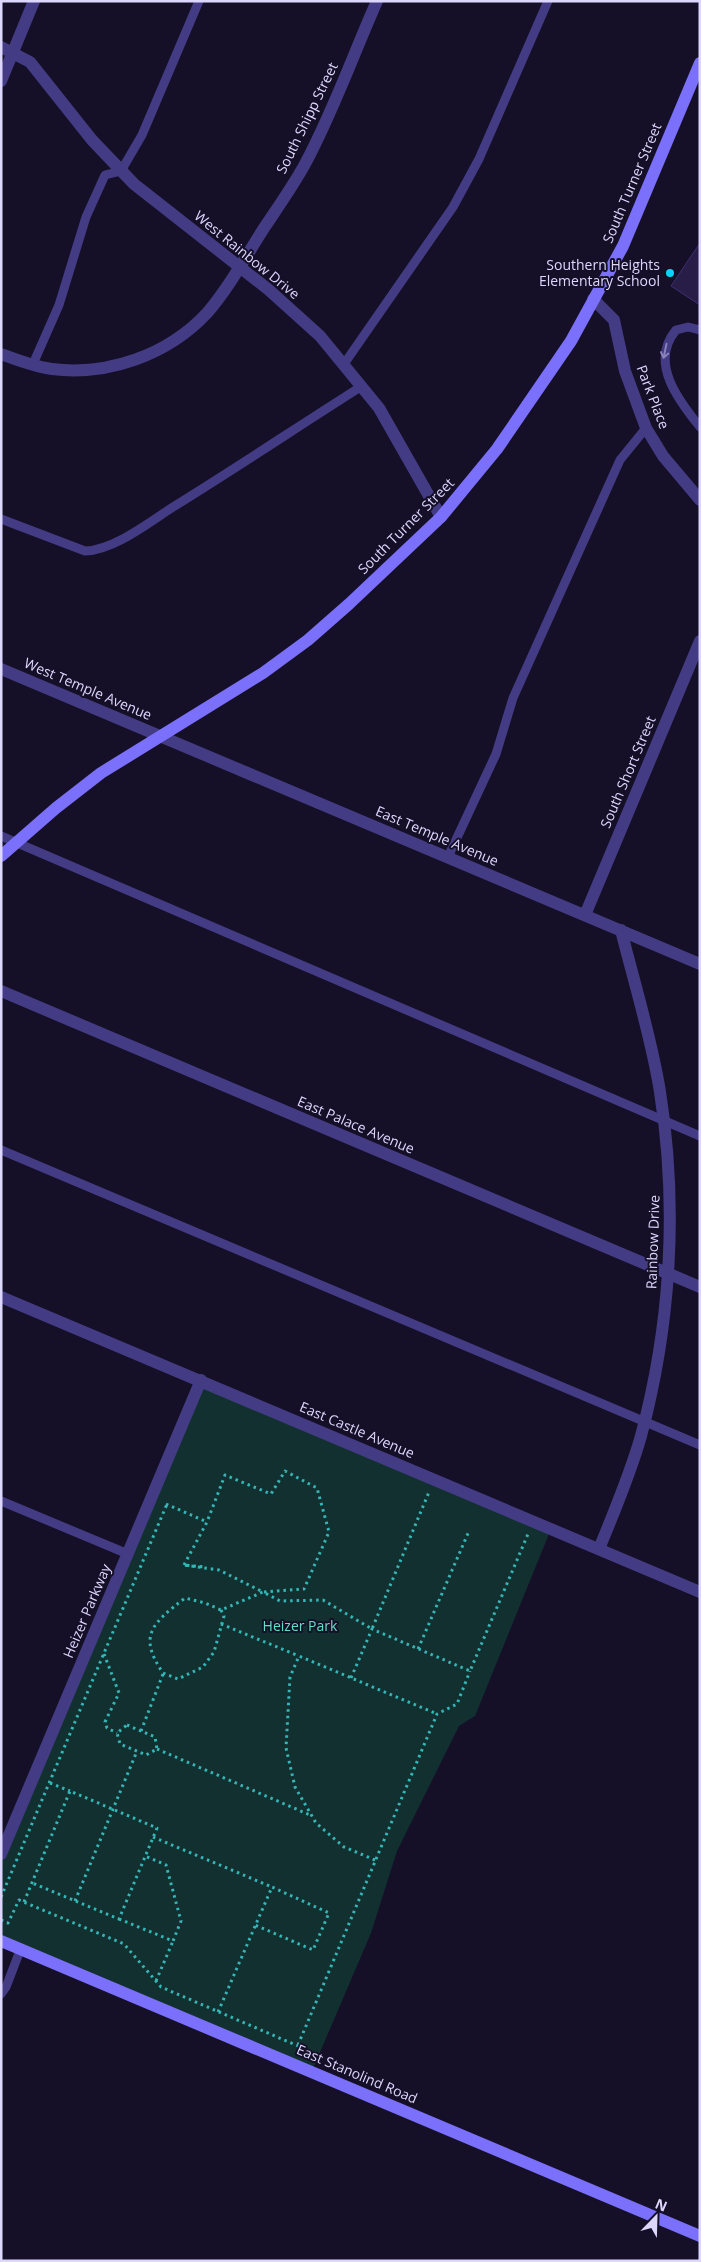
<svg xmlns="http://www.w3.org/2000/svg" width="701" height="2262" font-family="'Open Sans',sans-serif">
<rect width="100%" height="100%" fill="#151027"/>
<path fill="#133031" d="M201,1380L551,1529L475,1716L459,1726L397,1851L371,1933L312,2071L1,1941V1854Z"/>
<path fill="#271d47" stroke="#402f73" d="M700,243V305L671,286Z"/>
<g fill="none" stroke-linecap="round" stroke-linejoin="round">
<path stroke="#33b6b5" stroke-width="3" stroke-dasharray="2.5 4" stroke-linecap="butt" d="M166,1504L207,1522
M184,1565L207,1522L225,1475L271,1494L285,1471L317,1488L329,1532L304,1589L263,1592L219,1570L184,1565L204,1567
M221,1610L224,1616L214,1652L203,1667L178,1679L163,1673C137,1635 153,1623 185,1598L205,1603L221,1610L263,1592L280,1601L323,1600L372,1629L429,1492
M221,1624L299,1656
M418,1649L469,1531
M104,1654L119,1693L105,1722L107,1728L117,1733
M351,1678L372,1629L470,1671L528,1534
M127,1725L155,1737L157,1749L146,1755L120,1744L117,1733Z
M141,1731L163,1674
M157,1749L310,1815
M50,1783L70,1791
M153,1837L272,1887
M375,1860L344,1847L316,1823L295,1787L286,1748L290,1677L299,1656L437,1714
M1,1897L167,1504
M75,1901L137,1751
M24,1902L70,1791L157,1828L119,1919L32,1883
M119,1919L173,1941L181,1921L166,1865L145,1856
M1,1920L8,1923L19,1900L124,1944L161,1987L319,2055
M156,1981L173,1941
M218,2012L272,1887L329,1913L313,1950L255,1925
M298,2045L437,1714L457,1704L470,1671"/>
<path stroke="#433c84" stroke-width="9" d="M700,330L688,327L676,330C649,362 678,400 700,427
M33,364L59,305L86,217L105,175L121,171L142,135L199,1
M344,364L453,207L479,159L548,1
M1,519L85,551C114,550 148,523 173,507C236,468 299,426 362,386
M1,836L700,1136
M448,857L496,754L513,698L620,460L646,428
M1,1150L700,1445
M1,1501L128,1554
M1,1994L6,1987L21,1948"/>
<path stroke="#433c84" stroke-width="12" d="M1,47L30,62L92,140L134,184L269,290L320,336L379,408L441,517
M1,81L34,1
M593,299L614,320L625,371L646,428L663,456L700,500
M1,354C17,360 35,367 52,369C108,376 168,355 207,313C229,288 246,256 264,228C278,207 293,186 305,164C333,112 353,55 377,1
M1,669L700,964
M585,915L700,641
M1,991L700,1287
M1,1297L700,1592
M599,1549C614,1512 630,1475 641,1436C671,1324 678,1206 660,1092C652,1040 634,982 621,930
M1,1854L201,1380"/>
<path stroke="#7b70fc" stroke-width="12" d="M1,856L56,808L101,773L263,673L308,640L349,604L441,517L497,449L571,341L623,246L700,63
M1,1941L700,2236"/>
</g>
<defs><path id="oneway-shaft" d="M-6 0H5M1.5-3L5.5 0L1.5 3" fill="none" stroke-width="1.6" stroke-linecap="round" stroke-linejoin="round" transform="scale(1.25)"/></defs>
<use stroke="#8882bb" href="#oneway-shaft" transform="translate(665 351) rotate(102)"/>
<circle fill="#08d4f9" stroke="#151027" stroke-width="2" cx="670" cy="273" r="5"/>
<g text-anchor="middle" stroke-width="4" stroke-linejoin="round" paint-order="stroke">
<g font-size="14" fill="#ddd7fe" stroke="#151027">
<text transform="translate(307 118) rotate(-64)" y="5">South Shipp Street</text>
<text transform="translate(632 183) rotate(-67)" y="5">South Turner Street</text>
<text transform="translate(247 255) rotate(39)" y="5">West Rainbow Drive</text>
<text transform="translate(653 397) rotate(69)" y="5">Park Place</text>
<text transform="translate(406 526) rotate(-45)" y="5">South Turner Street</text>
<text transform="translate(88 689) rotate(23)" y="5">West Temple Avenue</text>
<text transform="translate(628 772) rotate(-67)" y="5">South Short Street</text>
<text transform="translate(437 836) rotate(23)" y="5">East Temple Avenue</text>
<text transform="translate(356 1125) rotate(23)" y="5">East Palace Avenue</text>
<text transform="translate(653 1242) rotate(-88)" y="5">Rainbow Drive</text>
<text transform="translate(357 1430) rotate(23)" y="5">East Castle Avenue</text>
<text transform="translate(87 1611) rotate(-67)" y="5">Heizer Parkway</text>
<text transform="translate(357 2074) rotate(23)" y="5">East Stanolind Road</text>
</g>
<g font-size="14" fill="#ddd7fe" stroke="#151027" text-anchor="end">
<text x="660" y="270">Southern Heights<tspan x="660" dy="16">Elementary School</tspan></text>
</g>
<g font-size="14" fill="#64ddc5" stroke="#151027">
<text x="300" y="1631">Heizer Park</text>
</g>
</g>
<rect width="701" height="2262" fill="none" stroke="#ddd7fe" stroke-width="5"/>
<g transform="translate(656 2217) rotate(23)" stroke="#151027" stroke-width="4" paint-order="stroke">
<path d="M0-4L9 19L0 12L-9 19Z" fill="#ddd7fe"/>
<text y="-8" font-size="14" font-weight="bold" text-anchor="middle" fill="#ddd7fe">N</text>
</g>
</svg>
